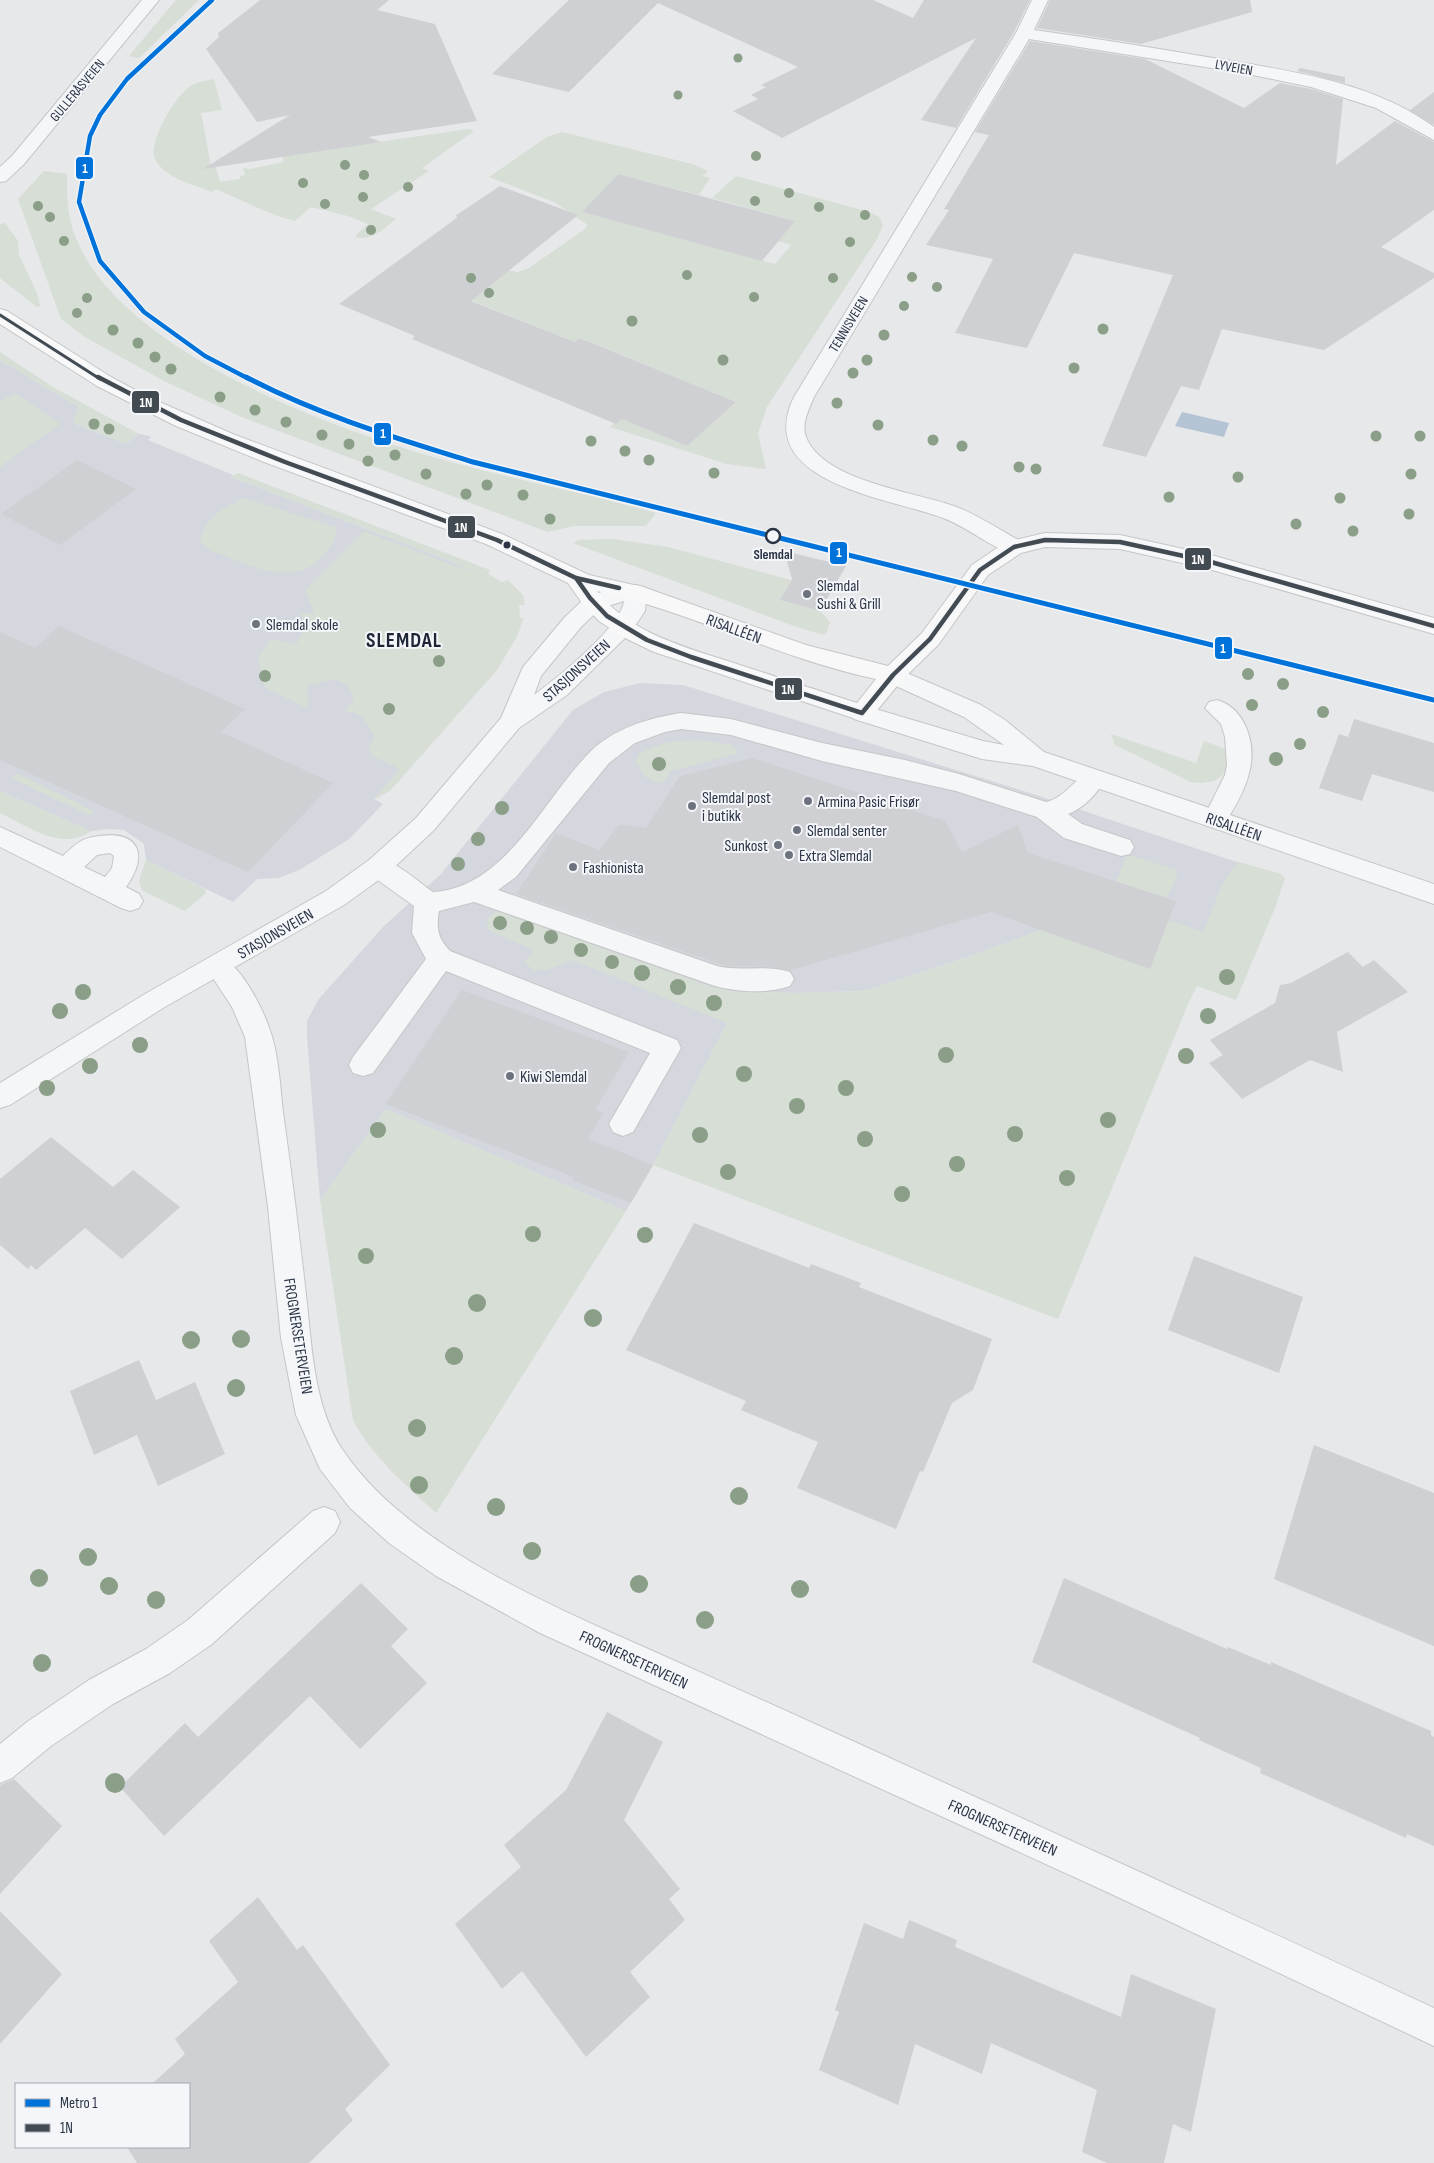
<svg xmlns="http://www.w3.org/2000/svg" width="1434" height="2163" font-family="'Sofia Sans Condensed',sans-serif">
<rect width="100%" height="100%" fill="#e6e8ea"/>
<path fill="#d4d7dd" d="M0,360L79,407L73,423L126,444L139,434L150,436L151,437L148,440L233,475L231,477L455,563L483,578L401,768L374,799L383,804L349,839L301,869L279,878L257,879L233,902L146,860L144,844L124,830L109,829L91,831L0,791Z
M641,683L683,685L1033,794L1258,869L1197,986L1041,930L968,957L864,991L792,993L744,991L653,1165L626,1211L386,1109L320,1200L307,1037V1021L318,1000L383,927L441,874L573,710L604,692Z"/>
<path fill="#d6ded6" d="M176,0H199L139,58L129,56Z
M214,79L222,110L201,113L211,166L215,165L220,182L240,179V176L245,175L243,168L250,169L284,162L282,156L469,129L474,131L422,168L429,171L371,209L396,219C384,228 371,242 356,237V235L368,224L348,216L311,207L295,221C267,214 242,200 216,189L212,192C195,185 164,178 155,159C147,144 175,97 188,88C195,82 205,81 214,79Z
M562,132L692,164L708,171L703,176L710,178L699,195L618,174L582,212L775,264L791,245L778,241L795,221L712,198L736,176L870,212L879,217L883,225L877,239L767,407L758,433L766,469L727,464L610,427L620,418L687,446L736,402L581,338L575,342L463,297L489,268L518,272L529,268L585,229L588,225L554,202L489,177L547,137Z
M44,171L67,174C67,193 67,212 73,230C113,353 347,435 462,465C526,482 592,495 656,513L646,526H574L548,532L244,418L164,381L85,337L61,319L18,199Z
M5,223L18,241L19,255L37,293L40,306L37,307L0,278V224Z
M0,352L53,387L139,434L126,444L73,423L79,407L0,360Z
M15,393L60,424L0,467V401Z
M238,473L490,570L488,574L502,582L508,580L523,595L525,605H519L520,618H524L517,636L497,670L390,791L373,800L400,769L372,756L369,747L375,738C368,722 362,712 344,711L354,699L348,685L333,679L307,687L309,706L307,708L265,688L258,658L270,639L296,644L306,627L302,626L303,617L300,614L314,613L305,590L364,531L474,573L455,563L231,477Z
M244,498L336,527C336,541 331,548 321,558C290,590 244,562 209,550L200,543C203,518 223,508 244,498Z
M612,539L668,547L791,580L780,600L820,611L830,622L826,634H820L794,626L573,543L579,540Z
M1111,734L1196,763L1204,741L1223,748L1229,753L1230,764L1222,776L1214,781L1201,783L1191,782L1115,745Z
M695,740L733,745L739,753L671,771L662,784L645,777L636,761L639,753L668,742Z
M17,773L92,810V814H86L11,778Z
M0,791L91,831C62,852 27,826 0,813Z
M1133,856L1177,870V876L1167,898L1116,882L1126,857Z
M146,860L205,889L206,893L185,911L147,893L142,890L139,881Z
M1239,862L1281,874L1285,878L1275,908L1236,1000L1197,986L1188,1004L1058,1319L653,1165L727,1023L572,960L546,970H533L525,962L534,950L492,932L488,929C484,917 494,911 504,908L610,951L712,987L730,991L792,993L864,991L968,957L1041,930L1169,920L1203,932L1222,884Z
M386,1109L626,1211L436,1513C405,1484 373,1458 353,1420L320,1200Z"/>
<path fill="#b4c4d5" d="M1182,412L1229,423L1224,437L1175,426Z"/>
<path fill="#ced0d3" d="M260,0H389L377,10L435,24L477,121L368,137L381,142L203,169L290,115L257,122L206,49L219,37L218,33Z
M569,0H873L913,18L924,0H1030L1014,32L956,128L921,120L976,38L782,138L733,111L758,99L751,95L766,87L761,85L798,67L658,3L569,92L492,74Z
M1050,0H1250L1252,12L1141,44L1037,28Z
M1030,41L1145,59L1244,108L1280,83L1311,89L1343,99L1336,165L1395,121L1434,142V210L1381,247L1434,273V278L1324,350L1222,329L1199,390L1181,386L1146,457L1102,446L1173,275L1074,253L1027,348L955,333L993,259L926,245L949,210L944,209L989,135L975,132Z
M1300,68L1345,77V83L1297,71Z
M1434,92V125L1410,110Z
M618,174L795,221L762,261L582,212Z
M500,186L578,215L471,301L575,342L580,338L736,402L687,446L622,419L616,424L412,339L415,336L339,304L458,217L455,216Z
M77,460L136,489L60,545L1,514Z
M784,551L846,566L820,611L780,600L792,579Z
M59,626L245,709L221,732L333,783L248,872L0,760V632L35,648Z
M1354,719L1434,743V792L1372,774L1362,801L1319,788L1339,734L1348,737Z
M752,758L945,821L962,852L1018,825L1028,853L1176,901L1150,969L991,912L791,970L772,967L726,966L516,894L556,833L599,850L619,825L646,828L680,776Z
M1348,952L1363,967L1374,960L1408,992L1337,1032L1343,1072L1310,1060L1242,1099L1209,1063L1223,1055L1210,1040L1275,1003L1280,985L1291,983Z
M462,990L629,1052L595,1110L603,1113L588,1139L653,1165L631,1203L572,1180L574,1177L386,1104Z
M51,1137L113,1187L133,1170L180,1207L122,1259L85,1228L36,1270L31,1265L28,1269L0,1245V1179Z
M694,1223L809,1268L811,1264L861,1283L859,1287L992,1339L973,1390L952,1403L923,1472L920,1471L896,1529L797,1488L818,1442L741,1410L746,1401L626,1350Z
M1194,1256L1303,1297L1279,1373L1168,1330Z
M139,1360L156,1400L195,1382L225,1454L158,1486L137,1435L94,1455L70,1391Z
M1314,1445L1434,1493V1646L1274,1579Z
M1064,1578L1227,1649L1228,1647L1271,1665V1662L1431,1731V1735L1434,1737V1846L1407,1834L1406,1838L1260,1773L1261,1768L1199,1740L1200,1738L1032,1662Z
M361,1583L408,1629L391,1646L427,1683L360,1749L310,1696L164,1836L120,1787L185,1723L198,1737Z
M607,1712L663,1742L624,1820L680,1889L669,1899L685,1920L630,1972L650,1997L586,2057L522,1971L502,1989L455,1924L521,1867L504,1845L566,1790Z
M14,1779L62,1826L0,1894V1785Z
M258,1897L297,1950L303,1945L390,2065L345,2109L353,2120L309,2163H137L127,2147H189V2084H152L185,2054L175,2039L238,1982L209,1941Z
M0,1911L62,1974L0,2044Z
M909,1920L957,1940L955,1947L1121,2017L1131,1974L1216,2009L1191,2132L1173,2124L1164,2163H1107L1082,2152L1097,2090L991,2043L982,2074L915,2044L898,2105L819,2070L839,2012L835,2010L864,1923L903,1939Z"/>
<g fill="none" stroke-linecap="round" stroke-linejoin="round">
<defs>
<path id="service" d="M1217,700C1246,708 1257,746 1249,773C1245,791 1233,810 1224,825L1215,828L1206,825L1203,819L1225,775L1227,765L1225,737L1221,724L1205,708L1209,702Z
M681,713L731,719L822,743L905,760L959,774L1046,802C1070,797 1080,765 1103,772L1106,778C1097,794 1084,808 1068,814L1082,824L1130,840L1134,847L1130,854L1121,856L1064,838L1037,817L956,791L822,761L731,735L681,729L665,732L635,743L609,763L516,877L498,890L717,966C741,972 767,964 790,972L794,979L790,986C768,994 738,992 715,986L474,902L439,911C436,929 438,938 450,951L677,1040L681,1048L633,1132L623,1136L613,1132L609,1124L650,1053L446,971L373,1073L363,1076L353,1073L349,1065L353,1057L426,959L412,933L414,906L369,874L365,867L369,860C390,854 415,880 433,892C506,888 544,798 591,751C615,728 649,718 681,713Z
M324,1507L335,1511L340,1522L335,1533L212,1644L170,1673L113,1704L51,1746L12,1778L0,1783V1744L27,1722L89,1680L146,1649L188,1620L313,1511Z"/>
<path id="minor" d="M1032,0H1048L1034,30C1092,38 1149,47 1207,57C1283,70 1370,80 1434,127V140L1376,108L1311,87L1243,73L1029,39L814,397C809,409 801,424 806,437C823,481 915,492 954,506C978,515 1000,530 1022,542L1025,547L1022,552L1014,554C989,547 968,527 943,518C891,498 752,483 794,397L1016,33Z
M893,667L981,705L1005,720L1044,752L1434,884V904L1033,766L982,759L854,719L850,713L854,707L862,705L983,741L1004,745L964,717L885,681L881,675L885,669Z
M0,827L63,856C68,851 74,845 81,841C86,838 93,837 99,836C141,830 148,857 126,887L139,894L143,901L139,908L130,911L121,908L0,847ZM110,853L114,856L112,868L105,877L84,867L97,855Z
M218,956C241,963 264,1011 271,1033C279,1058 280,1086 283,1112C292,1176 300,1240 307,1304C312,1351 315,1408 342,1449C408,1548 559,1609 664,1656C729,1685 793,1714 857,1743C1050,1831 1242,1918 1434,2008V2046L1107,1892L540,1633L436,1576L389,1543L350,1508L320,1469L296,1415L281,1338L268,1207L245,1037L232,1007L205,966L209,959Z"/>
<path id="tertiary" d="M142,0H159L24,164L6,181L0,182V167L12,156Z
M636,585L644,587L647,592L645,611L631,632L567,695L519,728L434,830L387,874L344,905L163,1008L10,1105L0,1108V1083L145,994L326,891L369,860L416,818L501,718L523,667L565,617L585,598L610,589ZM624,601C621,627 556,679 534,695L541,676L581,627L601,608Z"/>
<path id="secondary" d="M0,309L7,311L111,377L148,397L235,435L502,534L589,575L643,587L806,645L888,666L922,633L972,565L1006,542L1045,533L1120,535L1211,555L1434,618V634L1209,569L1120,549L1045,547L1021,553L988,575L938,645L901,681L870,719L862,721L654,652L625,638L599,621L582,603L568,583L486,544L264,462L176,426L97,386L0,324ZM597,591C692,612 780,659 876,679L857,703C817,690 777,677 737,664C688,648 630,634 597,591Z"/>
</defs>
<use href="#service" stroke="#c4c6c8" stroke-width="2"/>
<use href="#minor" stroke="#c4c6c8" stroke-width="2"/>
<use href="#tertiary" stroke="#c4c6c8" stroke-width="2"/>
<use href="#secondary" stroke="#c4c6c8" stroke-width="2"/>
<use href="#service" fill="#f5f6f7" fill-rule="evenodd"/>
<use href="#minor" fill="#f5f6f7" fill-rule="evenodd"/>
<use href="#tertiary" fill="#f5f6f7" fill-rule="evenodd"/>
<use href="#secondary" fill="#f8f8f8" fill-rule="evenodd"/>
<defs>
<path id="bus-1-far1" d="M0,315L100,379"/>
<path id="bus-1" d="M98,377L181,420L285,462L497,540L576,578L619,588
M576,578L590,598L607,616L647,640L691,657L862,713L893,675L930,639L980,570L1014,547L1045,540L1120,542L1211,562L1434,626"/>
</defs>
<use href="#bus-1-far1" stroke="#f4f6f9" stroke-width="5.5"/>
<use href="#bus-1" stroke="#f4f6f9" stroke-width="8"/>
<use href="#bus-1-far1" stroke="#424a52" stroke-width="3"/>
<use href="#bus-1" stroke="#424a52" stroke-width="4.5"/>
<defs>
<path id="metro-1-far1" d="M212,0L127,79L100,115L90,136L79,202L100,261L144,312L205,356L249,379"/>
<path id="metro-1" d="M246,377C318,415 396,438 473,462L1434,700"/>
</defs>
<use href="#metro-1-far1" stroke="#f4f6f9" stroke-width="7"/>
<use href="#metro-1" stroke="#f4f6f9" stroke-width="8"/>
<use href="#metro-1-far1" stroke="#0073db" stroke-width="4.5"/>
<use href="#metro-1" stroke="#0073db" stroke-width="5"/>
</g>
<g fill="#8a9e88">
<circle cx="738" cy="58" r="4.5"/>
<circle cx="678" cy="95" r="4.5"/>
<circle cx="756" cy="156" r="5"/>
<circle cx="345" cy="165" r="5"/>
<circle cx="364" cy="175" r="5"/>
<circle cx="303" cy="183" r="5"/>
<circle cx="408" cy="187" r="5"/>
<circle cx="789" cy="193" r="5"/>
<circle cx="363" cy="197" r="5"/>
<circle cx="755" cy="201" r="5"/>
<circle cx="325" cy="204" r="5"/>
<circle cx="38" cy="206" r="5"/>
<circle cx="819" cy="207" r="5"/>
<circle cx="865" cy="215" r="5"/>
<circle cx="50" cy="217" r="5"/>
<circle cx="371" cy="230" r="5"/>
<circle cx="64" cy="241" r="5"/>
<circle cx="850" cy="242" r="5"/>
<circle cx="687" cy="275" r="5"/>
<circle cx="912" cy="277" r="5"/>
<circle cx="471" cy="278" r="5"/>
<circle cx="833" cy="278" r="5"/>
<circle cx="937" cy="287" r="5"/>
<circle cx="489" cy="293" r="5"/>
<circle cx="754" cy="297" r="5"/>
<circle cx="87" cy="298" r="5"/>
<circle cx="904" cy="306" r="5"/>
<circle cx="77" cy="313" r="5"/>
<circle cx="632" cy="321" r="5.5"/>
<circle cx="1103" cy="329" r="5.5"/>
<circle cx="113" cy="330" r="5.5"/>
<circle cx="884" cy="335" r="5.5"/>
<circle cx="138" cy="343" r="5.5"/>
<circle cx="155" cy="357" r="5.5"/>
<circle cx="723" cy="360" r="5.5"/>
<circle cx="867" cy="360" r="5.5"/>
<circle cx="1074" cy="368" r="5.5"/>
<circle cx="171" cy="369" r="5.5"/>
<circle cx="853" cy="373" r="5.5"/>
<circle cx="220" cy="397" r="5.5"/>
<circle cx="837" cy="403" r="5.5"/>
<circle cx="255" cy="410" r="5.5"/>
<circle cx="286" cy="422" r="5.5"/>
<circle cx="94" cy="424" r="5.5"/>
<circle cx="878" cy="425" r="5.5"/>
<circle cx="109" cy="429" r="5.5"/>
<circle cx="322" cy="435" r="5.5"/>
<circle cx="1376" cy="436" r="5.5"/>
<circle cx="1420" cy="436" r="5.5"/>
<circle cx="933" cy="440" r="5.5"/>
<circle cx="591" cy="441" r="5.5"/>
<circle cx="349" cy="444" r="5.5"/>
<circle cx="962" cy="446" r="5.5"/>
<circle cx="625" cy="451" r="5.5"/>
<circle cx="395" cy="455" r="5.5"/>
<circle cx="649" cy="460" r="5.5"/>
<circle cx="368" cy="461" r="5.5"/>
<circle cx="1019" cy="467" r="5.5"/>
<circle cx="1036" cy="469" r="5.5"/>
<circle cx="714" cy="473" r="5.5"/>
<circle cx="426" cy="474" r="5.5"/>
<circle cx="1411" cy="474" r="5.5"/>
<circle cx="1238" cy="477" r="5.5"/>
<circle cx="487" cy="485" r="5.5"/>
<circle cx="466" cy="494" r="5.5"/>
<circle cx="523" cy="495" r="5.5"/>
<circle cx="1169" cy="497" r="5.5"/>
<circle cx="1340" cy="498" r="5.5"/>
<circle cx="1409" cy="514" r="5.5"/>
<circle cx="550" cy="519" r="5.5"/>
<circle cx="1296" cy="524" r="5.5"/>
<circle cx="1353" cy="531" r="5.5"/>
<circle cx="439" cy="661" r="6"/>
<circle cx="1248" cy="674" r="6"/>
<circle cx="265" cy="676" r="6"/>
<circle cx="1283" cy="684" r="6"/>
<circle cx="1252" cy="705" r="6"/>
<circle cx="389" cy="709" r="6"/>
<circle cx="1323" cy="712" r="6"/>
<circle cx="1300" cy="744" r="6"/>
<circle cx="1276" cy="759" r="7"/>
<circle cx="659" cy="764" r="7"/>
<circle cx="502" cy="808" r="7"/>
<circle cx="478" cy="839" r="7"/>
<circle cx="458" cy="864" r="7"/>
<circle cx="500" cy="923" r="7"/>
<circle cx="527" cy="928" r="7"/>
<circle cx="551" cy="937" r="7"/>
<circle cx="581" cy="950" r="7"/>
<circle cx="612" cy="962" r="7"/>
<circle cx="642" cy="973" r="8"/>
<circle cx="1227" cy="977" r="8"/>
<circle cx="678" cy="987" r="8"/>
<circle cx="83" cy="992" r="8"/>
<circle cx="714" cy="1003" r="8"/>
<circle cx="60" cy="1011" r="8"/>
<circle cx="1208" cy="1016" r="8"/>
<circle cx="140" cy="1045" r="8"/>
<circle cx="946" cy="1055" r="8"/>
<circle cx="1186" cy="1056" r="8"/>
<circle cx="90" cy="1066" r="8"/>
<circle cx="744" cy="1074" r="8"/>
<circle cx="47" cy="1088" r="8"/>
<circle cx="846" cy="1088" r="8"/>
<circle cx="797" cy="1106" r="8"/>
<circle cx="1108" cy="1120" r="8"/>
<circle cx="378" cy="1130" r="8"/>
<circle cx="1015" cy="1134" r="8"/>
<circle cx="700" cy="1135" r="8"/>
<circle cx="865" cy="1139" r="8"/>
<circle cx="957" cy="1164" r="8"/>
<circle cx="728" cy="1172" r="8"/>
<circle cx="1067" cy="1178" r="8"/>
<circle cx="902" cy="1194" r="8"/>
<circle cx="533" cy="1234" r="8"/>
<circle cx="645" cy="1235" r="8"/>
<circle cx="366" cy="1256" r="8"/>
<circle cx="477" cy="1303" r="9"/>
<circle cx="593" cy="1318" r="9"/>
<circle cx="241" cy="1339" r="9"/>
<circle cx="191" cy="1340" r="9"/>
<circle cx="454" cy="1356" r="9"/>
<circle cx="236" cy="1388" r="9"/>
<circle cx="417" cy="1428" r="9"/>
<circle cx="419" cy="1485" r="9"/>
<circle cx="739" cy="1496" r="9"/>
<circle cx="496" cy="1507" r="9"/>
<circle cx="532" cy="1551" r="9"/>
<circle cx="88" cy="1557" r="9"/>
<circle cx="39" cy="1578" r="9"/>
<circle cx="639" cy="1584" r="9"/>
<circle cx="109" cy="1586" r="9"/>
<circle cx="800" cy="1589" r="9"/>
<circle cx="156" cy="1600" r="9"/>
<circle cx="705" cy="1620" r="9"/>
<circle cx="42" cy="1663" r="9"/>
<circle cx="115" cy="1783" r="10"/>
</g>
<circle fill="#f4f6f9" stroke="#2b3445" stroke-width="2.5" cx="773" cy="536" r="7"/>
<circle fill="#2b3445" stroke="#f4f6f9" stroke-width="2" cx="507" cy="545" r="4.5"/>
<g fill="#6c737f" stroke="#f4f6f9" stroke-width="2">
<circle cx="807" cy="594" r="5"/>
<circle cx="256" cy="624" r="5"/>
<circle cx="808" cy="801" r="5"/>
<circle cx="692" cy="806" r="5"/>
<circle cx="797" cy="830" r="5"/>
<circle cx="778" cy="845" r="5"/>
<circle cx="789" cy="855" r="5"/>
<circle cx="573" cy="867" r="5"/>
<circle cx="510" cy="1076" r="5"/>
</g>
<g text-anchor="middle" stroke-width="4" stroke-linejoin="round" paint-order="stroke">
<g font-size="14" fill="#2b3445" stroke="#f4f6f9">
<text transform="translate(1234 67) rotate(10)" y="5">LYVEIEN</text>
<text transform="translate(77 90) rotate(-50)" y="5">GULLERÅSVEIEN</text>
<text transform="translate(848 324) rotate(-59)" y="5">TENNISVEIEN</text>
</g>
<g font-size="14" font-weight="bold" fill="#2b3445" stroke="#f4f6f9">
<text x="773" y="559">Slemdal</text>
</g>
<g font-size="16" fill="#2b3445" stroke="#f4f6f9" text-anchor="start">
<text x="817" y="591">Slemdal<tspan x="817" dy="18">Sushi &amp; Grill</tspan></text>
<text x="266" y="630">Slemdal skole</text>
<text x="702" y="803">Slemdal post<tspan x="702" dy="18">i butikk</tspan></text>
<text x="818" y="807">Armina Pasic Frisør</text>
<text x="807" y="836">Slemdal senter</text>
<text x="768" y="851" text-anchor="end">Sunkost</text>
<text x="799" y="861">Extra Slemdal</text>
<text x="583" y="873">Fashionista</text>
<text x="520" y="1082">Kiwi Slemdal</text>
</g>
<g font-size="16" fill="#2b3445" stroke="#f4f6f9">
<text transform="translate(734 628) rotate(20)" y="6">RISALLÉEN</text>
<text transform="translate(576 670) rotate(-42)" y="6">STASJONSVEIEN</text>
<text transform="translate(1234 826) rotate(19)" y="6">RISALLÉEN</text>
<text transform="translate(275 933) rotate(-30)" y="6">STASJONSVEIEN</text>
<text transform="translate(299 1336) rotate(81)" y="6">FROGNERSETERVEIEN</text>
<text transform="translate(634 1659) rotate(25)" y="6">FROGNERSETERVEIEN</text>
<text transform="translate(1003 1827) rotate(24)" y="6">FROGNERSETERVEIEN</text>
</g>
<g font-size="21" font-weight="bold" letter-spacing="1" fill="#1d2536" stroke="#f4f6f9">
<text x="404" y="647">SLEMDAL</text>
</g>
</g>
<g stroke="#f4f6f9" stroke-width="2">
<rect x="75" y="156" width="19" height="24" rx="5" fill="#0073db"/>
<rect x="131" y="390" width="29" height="24" rx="5" fill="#424a52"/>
<rect x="373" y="422" width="19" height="24" rx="5" fill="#0073db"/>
<rect x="447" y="515" width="29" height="24" rx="5" fill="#424a52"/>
<rect x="829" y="541" width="19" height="24" rx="5" fill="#0073db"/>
<rect x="1184" y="547" width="28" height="24" rx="5" fill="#424a52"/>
<rect x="1214" y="636" width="19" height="24" rx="5" fill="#0073db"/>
<rect x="774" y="677" width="29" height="24" rx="5" fill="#424a52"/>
</g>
<g font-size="14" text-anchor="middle" font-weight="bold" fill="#fff">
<text x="85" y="173">1</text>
<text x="146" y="407">1N</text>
<text x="383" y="438">1</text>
<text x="461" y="532">1N</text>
<text x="839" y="557">1</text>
<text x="1198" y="564">1N</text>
<text x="1223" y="653">1</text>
<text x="788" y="694">1N</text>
</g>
<rect x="15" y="2083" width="175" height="65" fill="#f4f6f9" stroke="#a4a8b1"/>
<rect x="25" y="2099" width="25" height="8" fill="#0073db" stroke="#a4a8b1"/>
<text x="60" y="2108" font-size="15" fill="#2b3445">Metro 1</text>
<rect x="25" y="2124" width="25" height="8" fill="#424a52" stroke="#a4a8b1"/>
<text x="60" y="2133" font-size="15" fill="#2b3445">1N</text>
</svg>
